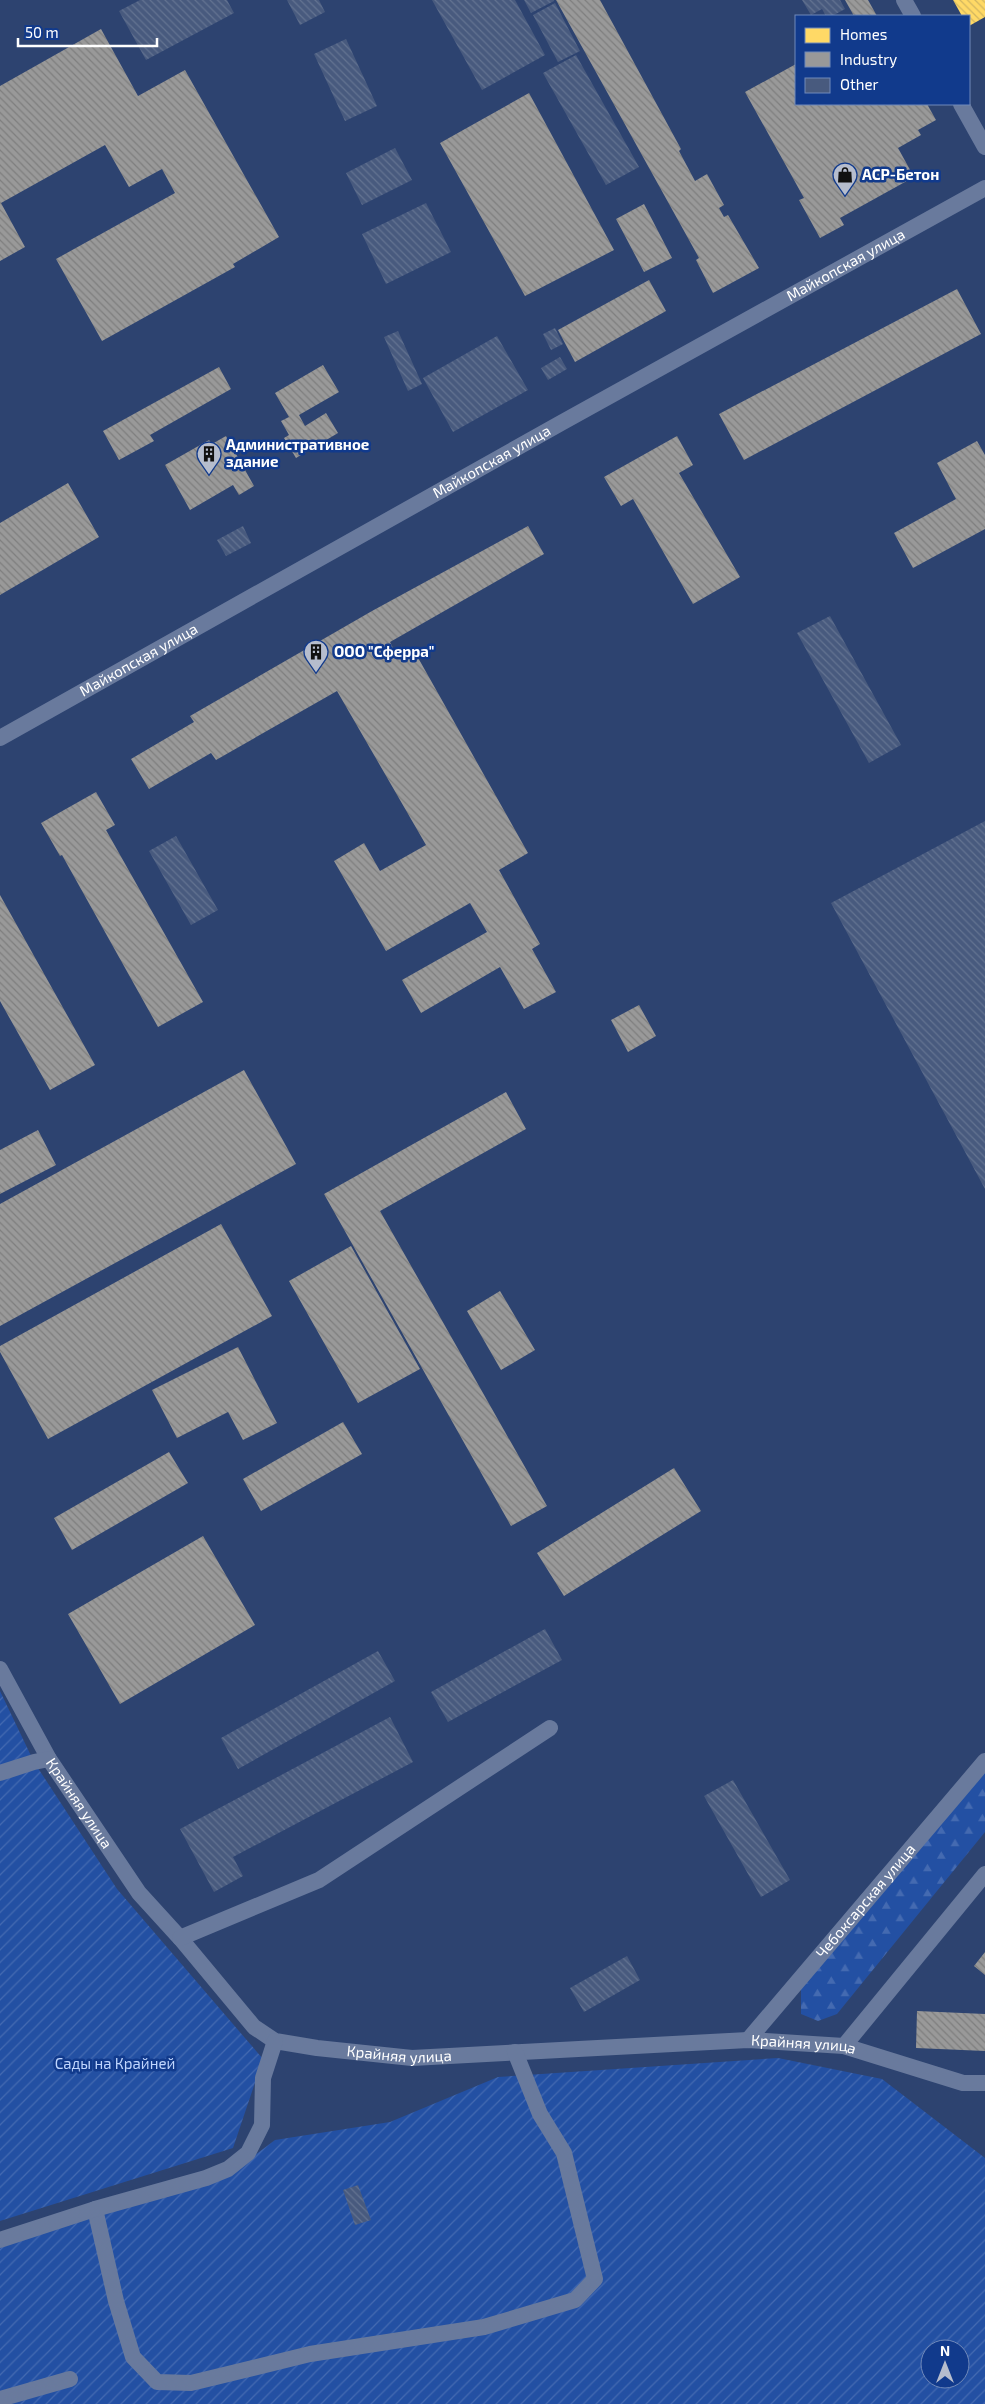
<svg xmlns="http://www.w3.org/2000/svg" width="985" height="2404" font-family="'Exo 2',sans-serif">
<defs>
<pattern id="forest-firs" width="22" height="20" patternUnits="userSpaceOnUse" patternTransform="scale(1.25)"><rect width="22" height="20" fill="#2350a3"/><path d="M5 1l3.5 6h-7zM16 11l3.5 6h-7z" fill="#446ab1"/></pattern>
<pattern id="garden-furrows" width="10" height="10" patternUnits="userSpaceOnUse" patternTransform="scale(1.25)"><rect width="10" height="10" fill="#2350a3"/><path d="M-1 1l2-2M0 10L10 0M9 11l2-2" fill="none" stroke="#446ab1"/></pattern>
<pattern id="homes-back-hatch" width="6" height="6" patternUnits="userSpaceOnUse" patternTransform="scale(1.25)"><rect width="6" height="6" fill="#ffd966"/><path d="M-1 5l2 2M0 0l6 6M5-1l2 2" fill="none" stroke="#d2b660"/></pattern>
<pattern id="industry-back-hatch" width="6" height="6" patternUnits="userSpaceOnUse" patternTransform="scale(1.25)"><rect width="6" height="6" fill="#999"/><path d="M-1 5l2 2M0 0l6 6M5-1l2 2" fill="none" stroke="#7e7e7e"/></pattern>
<pattern id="building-back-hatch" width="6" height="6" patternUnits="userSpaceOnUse" patternTransform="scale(1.25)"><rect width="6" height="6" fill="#485a7e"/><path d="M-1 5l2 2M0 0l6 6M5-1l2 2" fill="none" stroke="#637391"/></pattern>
</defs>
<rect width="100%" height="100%" fill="#2d4370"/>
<path fill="url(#forest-firs)" d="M985,1763V1832L837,2014L818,2021L801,2014V1989Z"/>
<path fill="url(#garden-furrows)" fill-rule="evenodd" d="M0,1691L34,1762L117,1889L263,2059L233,2148L0,2221Z
M778,2058L882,2079L985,2158V2404H0V2241L223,2179L275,2140L390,2122L498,2077ZM930,2349H960V2379H930Z"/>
<path fill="url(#homes-back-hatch)" d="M953,0H985V17L969,26V16H962Z"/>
<path fill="url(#industry-back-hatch)" d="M556,0H600L681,149L679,151L695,181L707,174L724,205L719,208L724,217L728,215L759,268L713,293L696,260L699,258Z
M845,0H868L877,16H854Z
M101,29L138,96L185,70L279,237L233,264L235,267L102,341L56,259L175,193L162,169L129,187L105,145L1,203L25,247L0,261V86Z
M796,64V104H927L936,120L918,130L921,135L898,148L914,177L840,218L844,225L820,238L799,200L804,198L745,92Z
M529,93L614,250L525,296L440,143Z
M644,204L672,258L644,272L616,219Z
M649,280L666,311L575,362L558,330Z
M957,289L981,334L744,460L719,414Z
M323,365L339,392L299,415L305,426L326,413L338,433L296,458L284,438L289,435L281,421L289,417L275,393Z
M219,367L231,389L150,435L154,441L119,460L103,431Z
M226,436L254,486L239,495L233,485L190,510L165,465L209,440L212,444Z
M677,436L693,465L679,473L740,577L693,604L633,499L621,506L604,477Z
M977,441L985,455V529L913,568L894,533L956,499L937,463Z
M68,483L99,537L0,595V523Z
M528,526L544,554L390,642L397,656L412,647L528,853L499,870L540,944L532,949L556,992L524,1009L500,967L421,1013L402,980L487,932L470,903L386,951L334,861L364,843L380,871L426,845L337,691L216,760L211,753L149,789L131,759L194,722L190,716L372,611Z
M96,792L115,825L106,830L203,1002L158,1027L62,855L60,856L41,823Z
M0,895L95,1065L50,1090L0,1001Z
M639,1005L656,1036L628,1052L611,1020Z
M244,1070L296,1164L0,1326V1204Z
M506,1092L526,1129L380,1211L547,1506L511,1526L324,1194Z
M38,1130L56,1165L0,1194V1150Z
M221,1224L272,1316L48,1439L0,1352V1346Z
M351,1246L420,1369L358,1403L289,1281Z
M500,1291L535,1350L501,1370L467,1311Z
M238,1347L277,1423L243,1440L228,1412L177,1438L152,1390Z
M343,1422L362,1454L261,1511L243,1479Z
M169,1452L188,1483L72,1550L54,1518Z
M674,1468L701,1511L564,1596L537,1553Z
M203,1536L255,1625L120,1704L68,1614Z
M985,1952V1975L974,1966Z
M917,2011L985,2014V2051L916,2048Z"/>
<path fill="url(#building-back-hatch)" d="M140,0H227L234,13L146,60L119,11Z
M287,0H319L325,12L300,25Z
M432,0H515L545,55L482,90Z
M524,0H554V1L531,13Z
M802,0H840L845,9L832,16H826L822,9L811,15Z
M555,3L580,51L558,62L533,15Z
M346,39L377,106L345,121L314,54Z
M576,55L639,167L606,185L543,73Z
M395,148L412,180L362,205L346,173Z
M426,203L451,252L386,284L362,234Z
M555,328L563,344L551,350L543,334Z
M398,331L422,384L408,391L384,337Z
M497,336L528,390L453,432L423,378Z
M560,357L567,369L548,380L541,368Z
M243,526L251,543L226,556L217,540Z
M830,616L901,745L869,763L797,633Z
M985,821V1189L831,903Z
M176,836L218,910L191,925L149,851Z
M545,1629L562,1660L448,1722L431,1692Z
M378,1651L395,1681L238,1769L221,1738Z
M390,1717L413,1762L233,1857L243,1876L214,1892L180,1829Z
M733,1780L790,1880L761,1897L704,1796Z
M627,1956L640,1980L584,2012L570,1988Z
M358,2185L371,2220L355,2225L343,2190Z"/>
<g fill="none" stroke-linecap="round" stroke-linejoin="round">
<g stroke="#697a9d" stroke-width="16">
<path d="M904,0L913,16"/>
<path d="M961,104L985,147"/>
<path id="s1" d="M0,738L561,423L985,188"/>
<path id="s2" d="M0,1669L49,1759L139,1893L180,1938L254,2027L275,2041L317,2048L412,2058L748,2040L844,2046L963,2083H985"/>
<path d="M0,1773L34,1762L49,1759"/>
<path d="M180,1938L319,1880L550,1728"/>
<path id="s3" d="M748,2040L985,1761"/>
<path d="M844,2046L985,1874"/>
<path d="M95,2209L116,2301L133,2357L157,2382L191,2383L310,2354L484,2327L575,2300L595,2279L564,2153L540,2114L515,2052"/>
<path d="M0,2240L95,2209L206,2178L228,2169L248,2153L262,2125L263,2078L275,2041"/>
<path d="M0,2399L70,2379"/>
</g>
</g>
<defs>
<symbol id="shop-pin" viewBox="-11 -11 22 30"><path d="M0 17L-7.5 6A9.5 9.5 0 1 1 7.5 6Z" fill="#b6bdcd" stroke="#113a8c"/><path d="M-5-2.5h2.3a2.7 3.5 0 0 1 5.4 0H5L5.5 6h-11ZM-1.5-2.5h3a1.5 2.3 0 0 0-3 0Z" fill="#111"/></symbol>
<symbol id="building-pin" viewBox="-11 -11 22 30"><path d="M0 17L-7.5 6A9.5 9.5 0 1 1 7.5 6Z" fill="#b6bdcd" stroke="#113a8c"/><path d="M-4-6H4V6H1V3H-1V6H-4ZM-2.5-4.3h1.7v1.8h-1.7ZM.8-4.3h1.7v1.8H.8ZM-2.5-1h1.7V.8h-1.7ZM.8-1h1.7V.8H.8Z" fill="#111"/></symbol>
</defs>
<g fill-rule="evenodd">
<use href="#shop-pin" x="831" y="161" width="28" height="38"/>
<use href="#building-pin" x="195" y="440" width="28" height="38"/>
<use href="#building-pin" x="302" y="638" width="28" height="38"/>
</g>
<g text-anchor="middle" stroke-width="5" stroke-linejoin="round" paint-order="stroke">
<g font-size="15" font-weight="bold" fill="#fff" stroke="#113a8c" text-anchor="start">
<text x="862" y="180">АСР-Бетон</text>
<text x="226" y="450">Административное<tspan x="226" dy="17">здание</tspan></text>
<text x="334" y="657">ООО "Сферра"</text>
</g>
<g font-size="15" fill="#fff" stroke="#113a8c">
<text dy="5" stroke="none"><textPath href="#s1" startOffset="969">Майкопская улица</textPath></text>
<text dy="5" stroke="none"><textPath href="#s1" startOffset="564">Майкопская улица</textPath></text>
<text dy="5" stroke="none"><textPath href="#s1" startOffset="159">Майкопская улица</textPath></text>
<text dy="5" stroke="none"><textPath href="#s2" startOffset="156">Крайняя улица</textPath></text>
<text dy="5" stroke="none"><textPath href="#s3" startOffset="182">Чебоксарская улица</textPath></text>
<text dy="5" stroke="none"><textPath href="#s2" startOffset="996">Крайняя улица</textPath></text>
<text dy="5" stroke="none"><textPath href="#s2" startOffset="591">Крайняя улица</textPath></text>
</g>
<g font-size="15" fill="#bfd5fd" stroke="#113a8c">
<text x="115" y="2069">Сады на Крайней</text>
</g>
</g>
<rect x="795" y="15" width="175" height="90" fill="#113a8c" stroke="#7089ba"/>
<rect x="805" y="28" width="25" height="15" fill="#ffd966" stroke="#7089ba"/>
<text x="840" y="40" font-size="15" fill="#ffffff">Homes</text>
<rect x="805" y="52" width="25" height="15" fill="#999999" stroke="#7089ba"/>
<text x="840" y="65" font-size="15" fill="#ffffff">Industry</text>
<rect x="805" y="78" width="25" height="15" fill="#485a7e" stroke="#7089ba"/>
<text x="840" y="90" font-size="15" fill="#ffffff">Other</text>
<g transform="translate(945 2364)"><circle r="24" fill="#113a8c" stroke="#7089ba"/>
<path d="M0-4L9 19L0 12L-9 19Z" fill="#b6bdcd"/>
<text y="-8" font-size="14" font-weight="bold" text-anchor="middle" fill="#ffffff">N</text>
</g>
<path d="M18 38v8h139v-8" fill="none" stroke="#ffffff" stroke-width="2.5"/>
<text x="25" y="38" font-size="15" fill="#ffffff" stroke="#113a8c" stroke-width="4" paint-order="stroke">50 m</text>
</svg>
